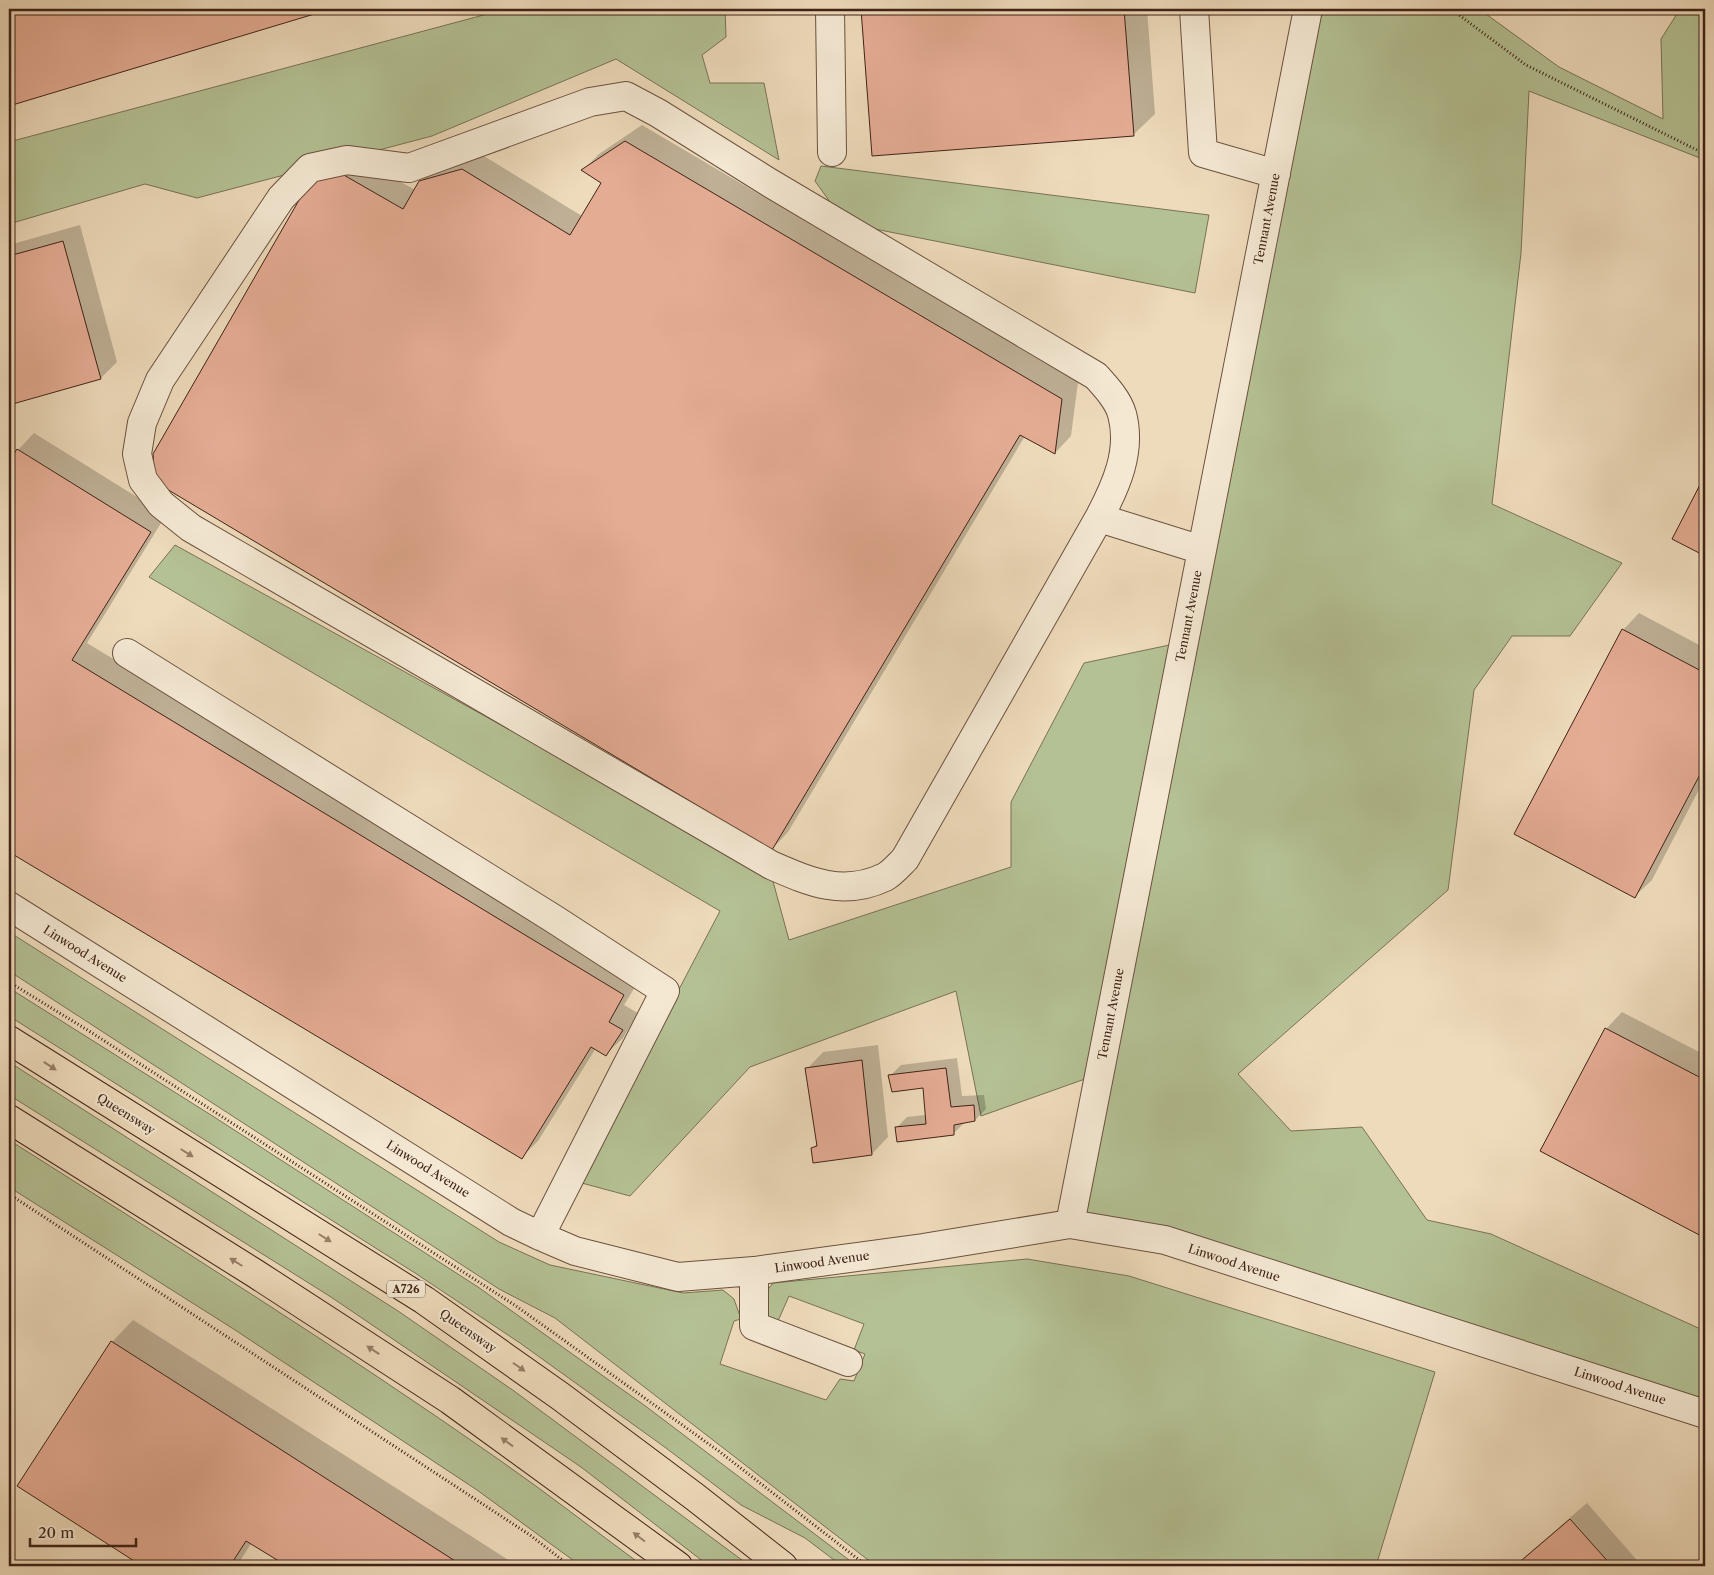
<svg xmlns="http://www.w3.org/2000/svg" width="1714" height="1575" font-family="'Libre Caslon Text',serif">
<rect width="100%" height="100%" fill="#eedbbb"/>
<filter id="stains"><feTurbulence type="fractalNoise" baseFrequency=".004" numOctaves="4"/><feColorMatrix values="0 0 0 0 .2 0 0 0 0 .09 0 0 0 0 .02 0 0 0 .5 -.17"/></filter>
<radialGradient id="worn" r=".72"><stop offset=".6" stop-color="#630" stop-opacity="0"/><stop offset="1" stop-color="#630" stop-opacity=".3"/></radialGradient>
<path fill="#b4c194" stroke="#7a7255" d="M506,9H725L726,37L702,55L710,83H764L779,160L616,59L432,136L197,198L145,184L9,224V142Z
M1316,9H1479L1559,67L1663,119L1661,39L1680,9H1705V160L1529,91L1521,253L1492,504L1622,563L1570,636H1512L1474,690L1448,890L1238,1074L1291,1131L1362,1127L1427,1220L1491,1234L1705,1331V1414L1070,1224L1099,1074L981,1116L956,991L750,1067L630,1196L578,1182L720,911L149,577L175,545L771,874L789,940L1011,867V802L1084,663L1198,639Z
M821,166L1209,215L1195,293L845,223L815,181Z
M9,932L499,1242L550,1265L683,1293L723,1290L734,1299L741,1319L734,1321L720,1364L826,1400L840,1379L854,1381L865,1354L854,1350L864,1324L789,1296L778,1321L763,1316L766,1292L773,1283L1027,1259L1129,1276L1435,1372L1376,1566H876L555,1318L499,1289L9,971Z
M9,988L211,1115L478,1287L644,1405L857,1566H842L805,1538L741,1505L666,1448L520,1343L415,1273L9,1016Z
M9,1062L398,1311L514,1391L750,1566H709L581,1467L331,1297L9,1095Z
M9,1140C173,1244 338,1347 498,1459C547,1493 594,1530 643,1566H581L477,1490L232,1328L9,1187Z"/>
<path fill="#0003" d="M9,9H327L9,104Z
M862,9H1147L1155,114L1133,135L873,155Z
M642,125L1078,382L1071,436L1055,453L1025,436L788,832L772,849L311,182L359,158L415,190L420,182L437,165L479,153L582,216L602,182L583,170L599,154Z
M80,225L117,362L101,378L9,404V245Z
M34,433L166,515L87,643L640,979L624,1005L638,1013L623,1038L606,1054L596,1048L538,1141L522,1157L9,850V464L18,450Z
M1705,478V555L1674,539Z
M1639,613L1705,648V778L1652,880L1635,896L1623,630Z
M1622,1012L1705,1055V1236L1542,1150L1606,1029Z
M878,1045L888,1137L872,1154L813,1148L817,1144L807,1069L823,1052Z
M957,1058L962,1096L984,1095L986,1109L975,1120L964,1123L953,1134L896,1128L907,1117L926,1115L924,1087L890,1076L901,1065Z
M133,1320L518,1566H289L252,1542L237,1566H145L19,1486L112,1342Z
M1587,1503L1642,1566H1514Z"/>
<path fill="#e5ac94" stroke="#402316" d="M9,9H331L9,106Z
M861,9H1124L1134,136L872,156Z
M625,141L1062,399L1055,454L1020,435L772,850L155,482L153,454L310,181L342,174L403,209L419,181L462,169L570,235L601,183L581,170Z
M63,241L101,379L9,405V256Z
M17,449L151,532L72,660L624,995L609,1022L623,1030L606,1056L591,1047L522,1159L9,852V462Z
M1705,475V556L1672,539Z
M1622,629L1705,673V765L1635,898L1514,834Z
M1605,1028L1705,1080V1238L1540,1151Z
M862,1060L872,1155L813,1163L811,1148L817,1146L805,1068Z
M946,1068L951,1107L974,1105L975,1121L954,1125V1135L897,1142L895,1127L926,1124L923,1088L892,1092L888,1075Z
M111,1341L463,1566H287L246,1541L230,1566H142L17,1486Z
M1570,1519L1612,1566H1515Z"/>
<g fill="none" stroke-linecap="round" stroke-linejoin="round">
<defs>
<path id="minor" d="M830,9L832,152
M1194,9L1203,153L1276,174
M1099,518C1116,486 1132,451 1122,414C1118,400 1106,387 1096,376L770,183L658,113L626,96L590,102L409,168L347,160L310,168L281,198L160,380L142,423L137,454L143,480L161,504L191,528L771,865C810,882 843,897 885,877C892,873 899,865 905,859L1099,518L1202,550
M127,653L554,919L665,991L540,1236
M9,906L511,1222L540,1236L575,1251L678,1277L754,1271L923,1248L1070,1224L1165,1240L1705,1414
M1070,1224L1308,9
M754,1271V1326L848,1362"/>
<path id="highway" d="M9,1040L424,1300L560,1396L695,1497L783,1566
M9,1119L256,1274L450,1400L678,1566"/>
</defs>
<use href="#minor" stroke="#6c513f" stroke-width="30"/>
<use href="#highway" stroke="#402316" stroke-width="30"/>
<path stroke="#402316" stroke-width="3" stroke-dasharray="1 2.5" stroke-linecap="butt" d="M1451,9L1526,65L1705,154
M9,982L89,1031L516,1306L720,1452L867,1566
M9,1194L530,1535L570,1566"/>
<use href="#minor" stroke="#f4e8d3" stroke-width="28"/>
<use href="#highway" stroke="#eedbbb" stroke-width="28"/>
</g>
<defs><path id="oneway-solid" d="M-6-.8H1V-3.2L6.5 0L1 3.2V.8H-6Z" transform="scale(1.25)"/></defs>
<g fill="#977f68">
<use href="#oneway-solid" transform="translate(50 1066) rotate(33)"/>
<use href="#oneway-solid" transform="translate(187 1153) rotate(32)"/>
<use href="#oneway-solid" transform="translate(325 1238) rotate(32)"/>
<use href="#oneway-solid" transform="translate(236 1262) rotate(-148)"/>
<use href="#oneway-solid" transform="translate(373 1350) rotate(-147)"/>
<use href="#oneway-solid" transform="translate(519 1367) rotate(35)"/>
<use href="#oneway-solid" transform="translate(507 1442) rotate(-144)"/>
<use href="#oneway-solid" transform="translate(639 1537) rotate(-143)"/>
</g>
<g text-anchor="middle" stroke-width="4.5" stroke-linejoin="round" paint-order="stroke">
<rect fill="#f4e8d3" stroke="#765e4f" stroke-width="1" x="387" y="1280.5" width="38" height="17" rx="4"/>
<g font-size="11" font-weight="bold" fill="#402316">
<text x="406" y="1293">A726</text>
</g>
<g font-size="12" fill="#402316" stroke="#f4e8d3">
<text transform="translate(1267 219) rotate(-79)" y="4">Tennant Avenue</text>
<text transform="translate(1189 616) rotate(-79)" y="4">Tennant Avenue</text>
<text transform="translate(85 954) rotate(32)" y="4">Linwood Avenue</text>
<text transform="translate(1111 1014) rotate(-79)" y="4">Tennant Avenue</text>
<text transform="translate(126 1114) rotate(32)" y="4">Queensway</text>
<text transform="translate(428 1169) rotate(32)" y="4">Linwood Avenue</text>
<text transform="translate(822 1262) rotate(-8)" y="4">Linwood Avenue</text>
<text transform="translate(1234 1263) rotate(18)" y="4">Linwood Avenue</text>
<text transform="translate(468 1331) rotate(35)" y="4">Queensway</text>
<text transform="translate(1620 1386) rotate(18)" y="4">Linwood Avenue</text>
</g>
</g>
<rect width="1714" height="1575" fill="none" stroke="#eedbbb" stroke-width="30"/>
<rect x="10" y="10" width="1694" height="1555" fill="none" stroke="#402316" stroke-width="2.5"/>
<rect x="15" y="15" width="1684" height="1545" fill="none" stroke="#402316"/>
<path d="M30 1538v8h106v-8" fill="none" stroke="#402316" stroke-width="2.5"/>
<text x="38" y="1538" font-size="15" fill="#402316" stroke="#f4e8d3" stroke-width="4" paint-order="stroke">20 m</text>
<rect width="100%" height="100%" filter="url(#stains)"/>
<rect width="100%" height="100%" fill="url(#worn)"/>
</svg>
